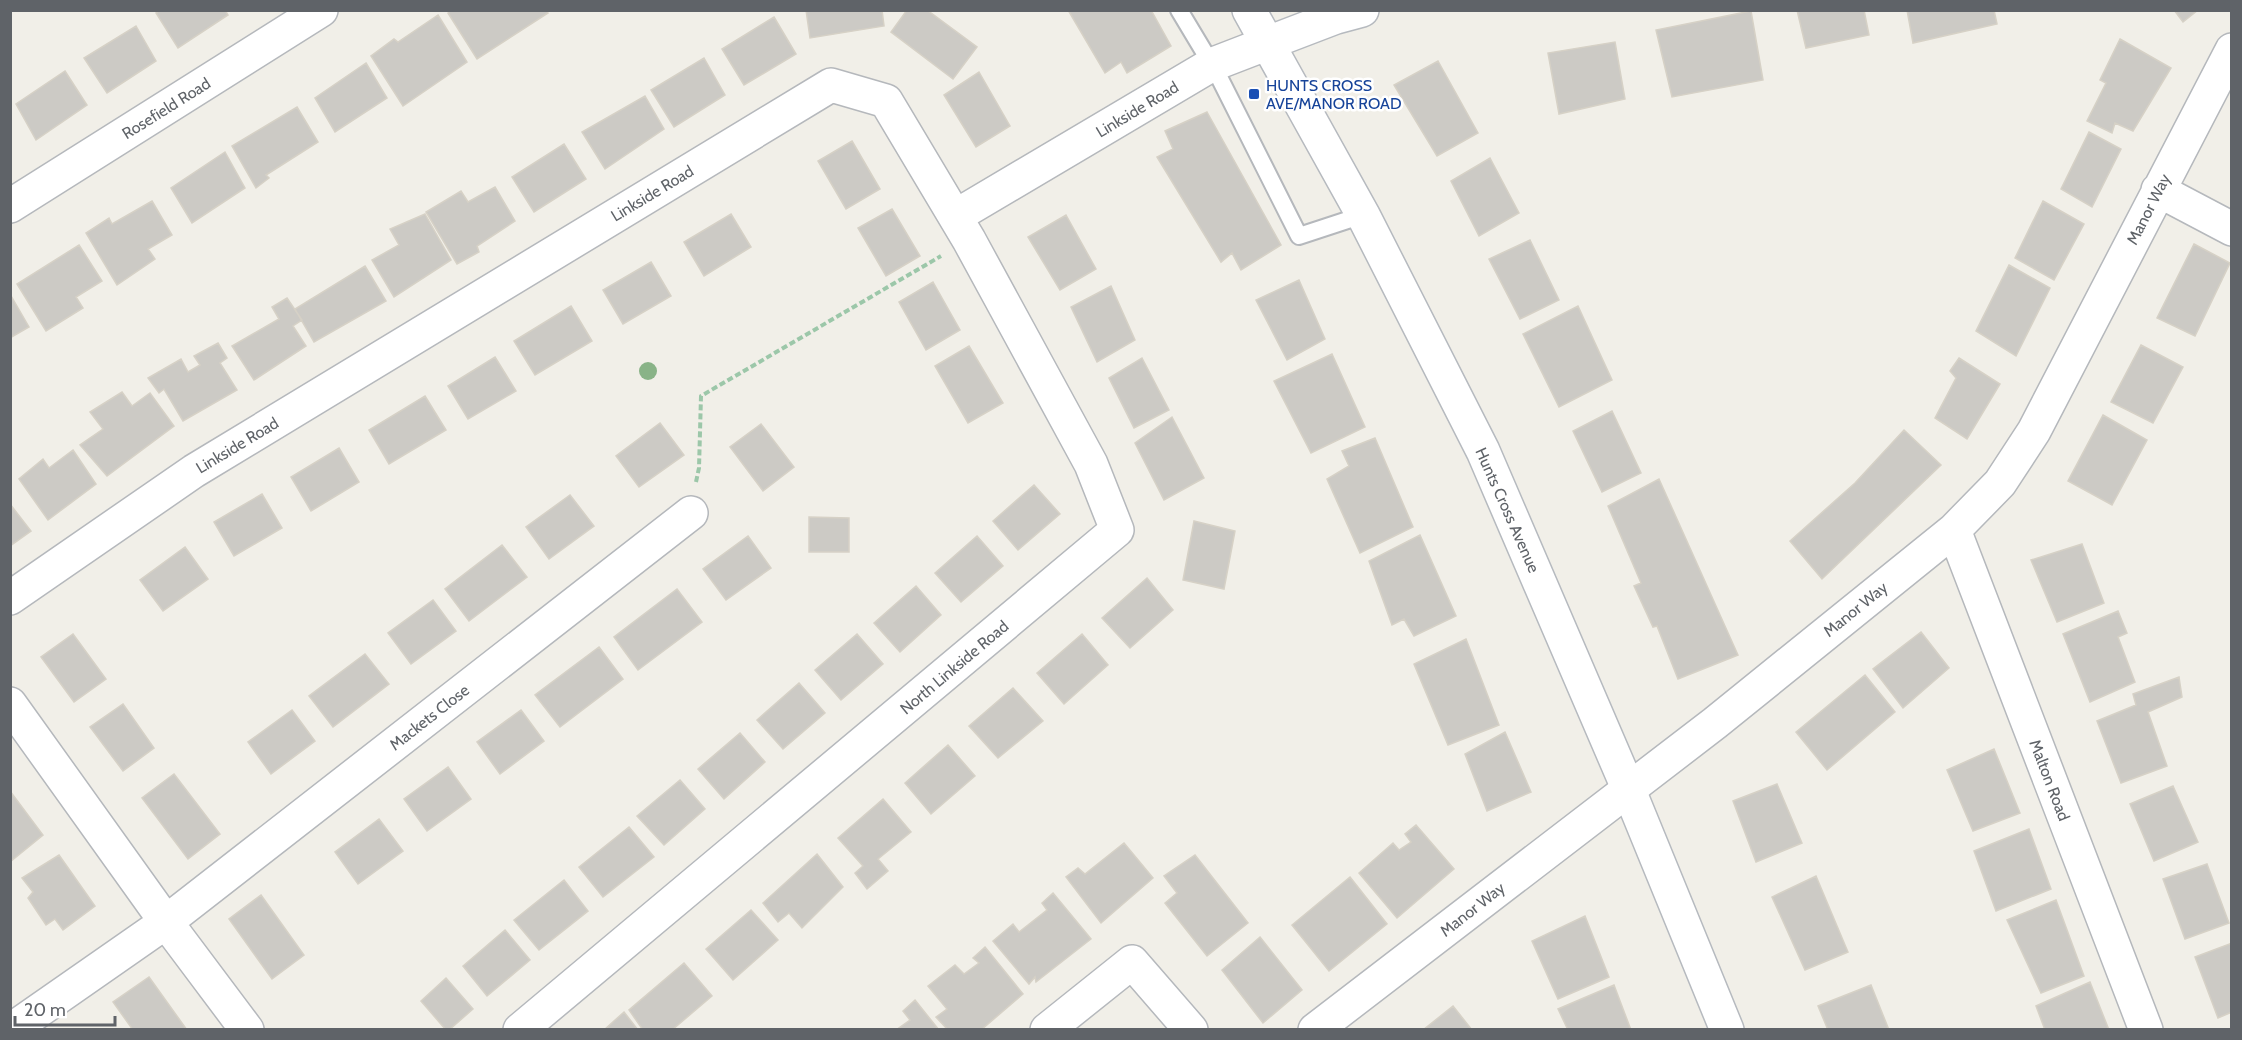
<svg xmlns="http://www.w3.org/2000/svg" width="2242" height="1040" font-family="Cabin,sans-serif">
<rect width="100%" height="100%" fill="#f1efe8"/>
<path fill="#cccac5" stroke="#d6d1c6" stroke-width="1.5" d="M160,10H225L228,15L178,48L156,13Z
M451,10H546L548,13L477,59L448,13Z
M806,10H882L884,26L810,38Z
M907,10H927L977,47L953,79L891,32Z
M1068,10H1151L1171,46L1127,73L1121,62L1105,73Z
M1797,10H1864L1869,35L1806,48Z
M1907,10H1994L1997,24L1913,43Z
M2174,10H2198L2183,22Z
M1751,11L1763,80L1672,97L1656,30Z
M438,15L467,62L403,106L371,56L394,39L398,42Z
M774,17L796,54L744,85L722,49Z
M136,26L156,61L107,93L84,58Z
M2120,39L2171,68L2133,131L2115,123L2112,133L2087,121L2106,83L2100,80Z
M1615,42L1625,99L1559,114L1548,53Z
M704,58L725,95L674,127L651,90Z
M1438,61L1478,133L1437,156L1394,85Z
M366,63L387,98L335,132L315,98Z
M65,71L87,105L36,140L16,104Z
M979,72L1010,126L976,147L944,95Z
M645,96L664,129L605,169L582,132Z
M297,107L318,142L266,175L269,178L256,188L232,146Z
M1207,112L1281,245L1241,270L1232,253L1221,262L1157,157L1173,149L1165,131Z
M2089,132L2121,149L2092,207L2061,189Z
M852,141L880,189L846,209L818,161Z
M564,144L586,179L534,212L512,177Z
M225,152L245,188L192,223L171,188Z
M1490,158L1519,213L1479,236L1451,181Z
M495,187L515,221L477,246L479,252L457,264L426,212L461,191L468,202Z
M152,201L172,235L148,249L155,259L117,285L86,233L109,218L112,224Z
M2043,201L2084,224L2054,280L2015,258Z
M892,209L920,256L886,276L858,228Z
M425,214L451,260L394,297L372,260L399,245L390,229Z
M731,214L751,247L704,276L684,242Z
M1066,215L1096,269L1060,290L1028,237Z
M1530,240L1559,300L1520,319L1489,259Z
M2194,244L2230,263L2195,336L2157,318Z
M79,245L102,281L76,297L83,308L46,331L17,284Z
M651,262L671,296L623,324L603,290Z
M2009,265L2050,288L2016,356L1976,331Z
M365,266L386,301L314,342L295,309Z
M1299,280L1325,339L1287,360L1256,300Z
M933,282L960,330L926,350L899,302Z
M1111,286L1135,340L1097,362L1071,307Z
M10,294L29,327L10,338Z
M287,298L302,320L293,326L306,346L254,380L232,346L279,319L272,307Z
M571,306L592,341L535,375L514,341Z
M1578,306L1612,380L1559,407L1523,334Z
M218,343L227,358L220,363L237,390L183,421L164,389L159,393L148,378L181,359L188,372L200,365L194,356Z
M2141,345L2183,367L2153,423L2111,402Z
M969,346L1003,403L968,423L935,366Z
M1332,354L1365,427L1311,453L1274,381Z
M495,357L516,391L468,419L448,386Z
M1142,358L1169,410L1134,428L1109,378Z
M1959,358L2000,384L1967,439L1935,418L1956,378L1950,371Z
M122,392L132,406L150,393L174,426L107,476L80,445L103,429L90,412Z
M425,396L446,430L389,464L369,430Z
M1612,411L1641,473L1602,492L1573,431Z
M2103,415L2147,440L2112,505L2068,481Z
M1172,417L1204,478L1164,500L1135,443Z
M660,423L684,455L639,487L616,456Z
M761,424L794,467L763,491L730,447Z
M1904,430L1941,465L1822,579L1790,541L1855,483Z
M1375,438L1413,527L1360,553L1327,479L1349,466L1342,451Z
M339,448L359,482L311,511L291,477Z
M73,450L96,484L48,520L19,479L43,459L49,468Z
M1659,479L1738,655L1678,679L1657,626L1653,627L1634,586L1641,583L1608,506Z
M1034,485L1060,514L1018,550L993,521Z
M262,494L282,528L234,556L214,522Z
M570,495L594,526L549,559L526,527Z
M10,504L31,531L10,546Z
M809,517L849,518V552H809Z
M1194,521L1235,531L1224,589L1183,580Z
M1420,535L1456,616L1414,636L1404,619L1392,625L1369,561Z
M748,536L771,568L726,600L703,569Z
M977,536L1003,566L961,602L935,573Z
M2082,544L2104,603L2057,622L2031,560Z
M502,545L527,577L469,621L445,589Z
M185,547L208,579L163,611L140,580Z
M1147,578L1173,610L1130,648L1102,618Z
M916,586L941,615L900,652L874,623Z
M677,589L702,622L638,670L614,637Z
M433,600L456,631L411,664L388,633Z
M2118,611L2127,633L2118,637L2135,682L2090,702L2063,634Z
M1921,632L1949,668L1903,708L1873,669Z
M73,634L106,679L74,702L41,657Z
M857,634L883,664L841,700L815,670Z
M1082,634L1108,665L1064,704L1037,673Z
M1466,639L1499,725L1448,745L1414,664Z
M599,647L623,679L560,727L535,695Z
M365,654L389,684L333,727L309,696Z
M1865,675L1895,712L1827,770L1796,732Z
M2179,677L2182,697L2148,712L2167,766L2121,783L2097,721L2136,705L2133,694Z
M799,683L825,713L783,749L757,720Z
M1013,688L1043,721L998,758L969,726Z
M123,704L154,748L123,771L90,727Z
M292,710L315,741L271,774L248,742Z
M521,710L544,741L500,774L477,742Z
M1505,732L1531,792L1487,811L1465,754Z
M740,733L765,762L724,799L698,769Z
M948,745L975,776L931,814L905,783Z
M1994,749L2020,813L1973,831L1947,770Z
M448,767L471,799L427,831L404,799Z
M174,774L220,834L188,859L142,798Z
M680,780L705,809L664,845L637,816Z
M1777,784L1802,843L1756,862L1733,801Z
M2173,786L2198,842L2154,861L2130,804Z
M10,791L43,835L10,862Z
M883,799L911,832L878,859L888,871L867,889L855,873L863,866L838,838Z
M379,819L403,851L358,884L335,852Z
M1416,825L1454,869L1397,918L1359,873L1393,843L1399,850L1411,842L1405,834Z
M629,827L654,857L603,897L579,867Z
M2029,829L2051,889L1996,911L1974,851Z
M1124,843L1153,878L1101,923L1066,877L1078,868L1085,874Z
M817,854L843,887L802,928L789,913L778,922L763,903Z
M59,855L95,906L63,930L55,919L46,925L28,898L33,892L22,878Z
M1195,855L1248,923L1207,956L1165,903L1177,893L1164,876Z
M2207,864L2229,923L2185,939L2163,879Z
M1816,876L1848,952L1805,970L1772,897Z
M1350,877L1387,924L1329,971L1292,925Z
M564,880L588,911L539,950L514,920Z
M1053,893L1091,939L1036,982L1035,977L1029,984L993,941L1013,924L1019,932L1047,910L1042,903Z
M261,895L304,955L272,979L229,919Z
M2056,900L2084,976L2041,993L2007,920Z
M751,910L778,940L733,980L706,949Z
M1585,916L1609,977L1558,999L1532,941Z
M505,930L530,960L487,996L463,966Z
M1260,937L1302,990L1263,1023L1222,970Z
M2232,943V1012L2218,1018L2195,957Z
M985,947L1023,994L981,1030H948L936,1017L947,1009L928,986L955,965L964,974L979,963L973,958Z
M684,963L712,996L672,1030H643L629,1010Z
M149,977L187,1030H133L113,1002Z
M446,978L473,1009L449,1030H446L421,1001Z
M2090,982L2109,1030H2045L2036,1006Z
M1614,985L1631,1030H1568L1558,1009Z
M1871,985L1889,1030H1828L1818,1006Z
M915,1000L939,1030H896L910,1020L903,1011Z
M1453,1006L1472,1030H1423Z
M624,1012L638,1030H604Z"/>
<g fill="none" stroke-linecap="round" stroke-linejoin="round">
<defs>
<path id="lane" d="M1179,10L1218,75L1299,236L1363,215"/>
<path id="street" d="M2158,190L2232,229
M10,206L321,10
M956,216L1211,65L1268,43
M1954,530L2146,1030
M10,598L194,471L831,85L886,101L969,240L1091,464L1117,530L520,1030
M10,704L166,922L11,1030
M247,1030L166,922L691,513
M1047,1030L1132,962L1191,1030
M1315,1030L1715,723L1954,530L2000,483L2034,431L2232,50"/>
<path id="secondary" d="M1249,10L1363,215L1483,451L1628,788L1727,1030
M1268,43L1336,17L1362,10"/>
</defs>
<use href="#lane" stroke="#b5b8bc" stroke-width="20"/>
<use href="#street" stroke="#b5b8bc" stroke-width="36"/>
<use href="#secondary" stroke="#b6babf" stroke-width="36"/>
<path stroke="#9cc7a9" stroke-width="4" stroke-dasharray="6 3" stroke-linecap="butt" d="M696,482L699,468L701,396L941,256"/>
<use href="#lane" stroke="#fff" stroke-width="16"/>
<use href="#street" stroke="#fff" stroke-width="33"/>
<use href="#secondary" stroke="#fff" stroke-width="33"/>
</g>
<circle fill="#89b387" cx="648" cy="371" r="9"/>
<rect fill="#1a4fb4" stroke="#fff" stroke-width="2" x="1248" y="88" width="12" height="12" rx="3"/>
<g text-anchor="middle" stroke-width="5" stroke-linejoin="round" paint-order="stroke">
<g font-size="16" fill="#164399" stroke="#fff" text-anchor="start">
<text x="1266" y="91">HUNTS CROSS<tspan x="1266" dy="18">AVE/MANOR ROAD</tspan></text>
</g>
<g font-size="16" fill="#5f6368" stroke="#fff">
<text transform="translate(166 108) rotate(-32)" y="6">Rosefield Road</text>
<text transform="translate(1137 109) rotate(-31)" y="6">Linkside Road</text>
<text transform="translate(652 193) rotate(-31)" y="6">Linkside Road</text>
<text transform="translate(2148 209) rotate(-63)" y="6">Manor Way</text>
<text transform="translate(237 445) rotate(-31)" y="6">Linkside Road</text>
<text transform="translate(1508 510) rotate(66)" y="6">Hunts Cross Avenue</text>
<text transform="translate(1855 609) rotate(-39)" y="6">Manor Way</text>
<text transform="translate(954 667) rotate(-40)" y="6">North Linkside Road</text>
<text transform="translate(429 717) rotate(-38)" y="6">Mackets Close</text>
<text transform="translate(2050 780) rotate(69)" y="6">Malton Road</text>
<text transform="translate(1472 909) rotate(-38)" y="6">Manor Way</text>
</g>
</g>
<rect width="2242" height="1040" fill="none" stroke="#5f6368" stroke-width="24"/>
<path d="M15 1016v9h100v-9" fill="none" stroke="#5f6368" stroke-width="3"/>
<text x="24" y="1016" font-size="18" fill="#5f6368" stroke="#ffffff" stroke-width="4.5" paint-order="stroke">20 m</text>
</svg>
